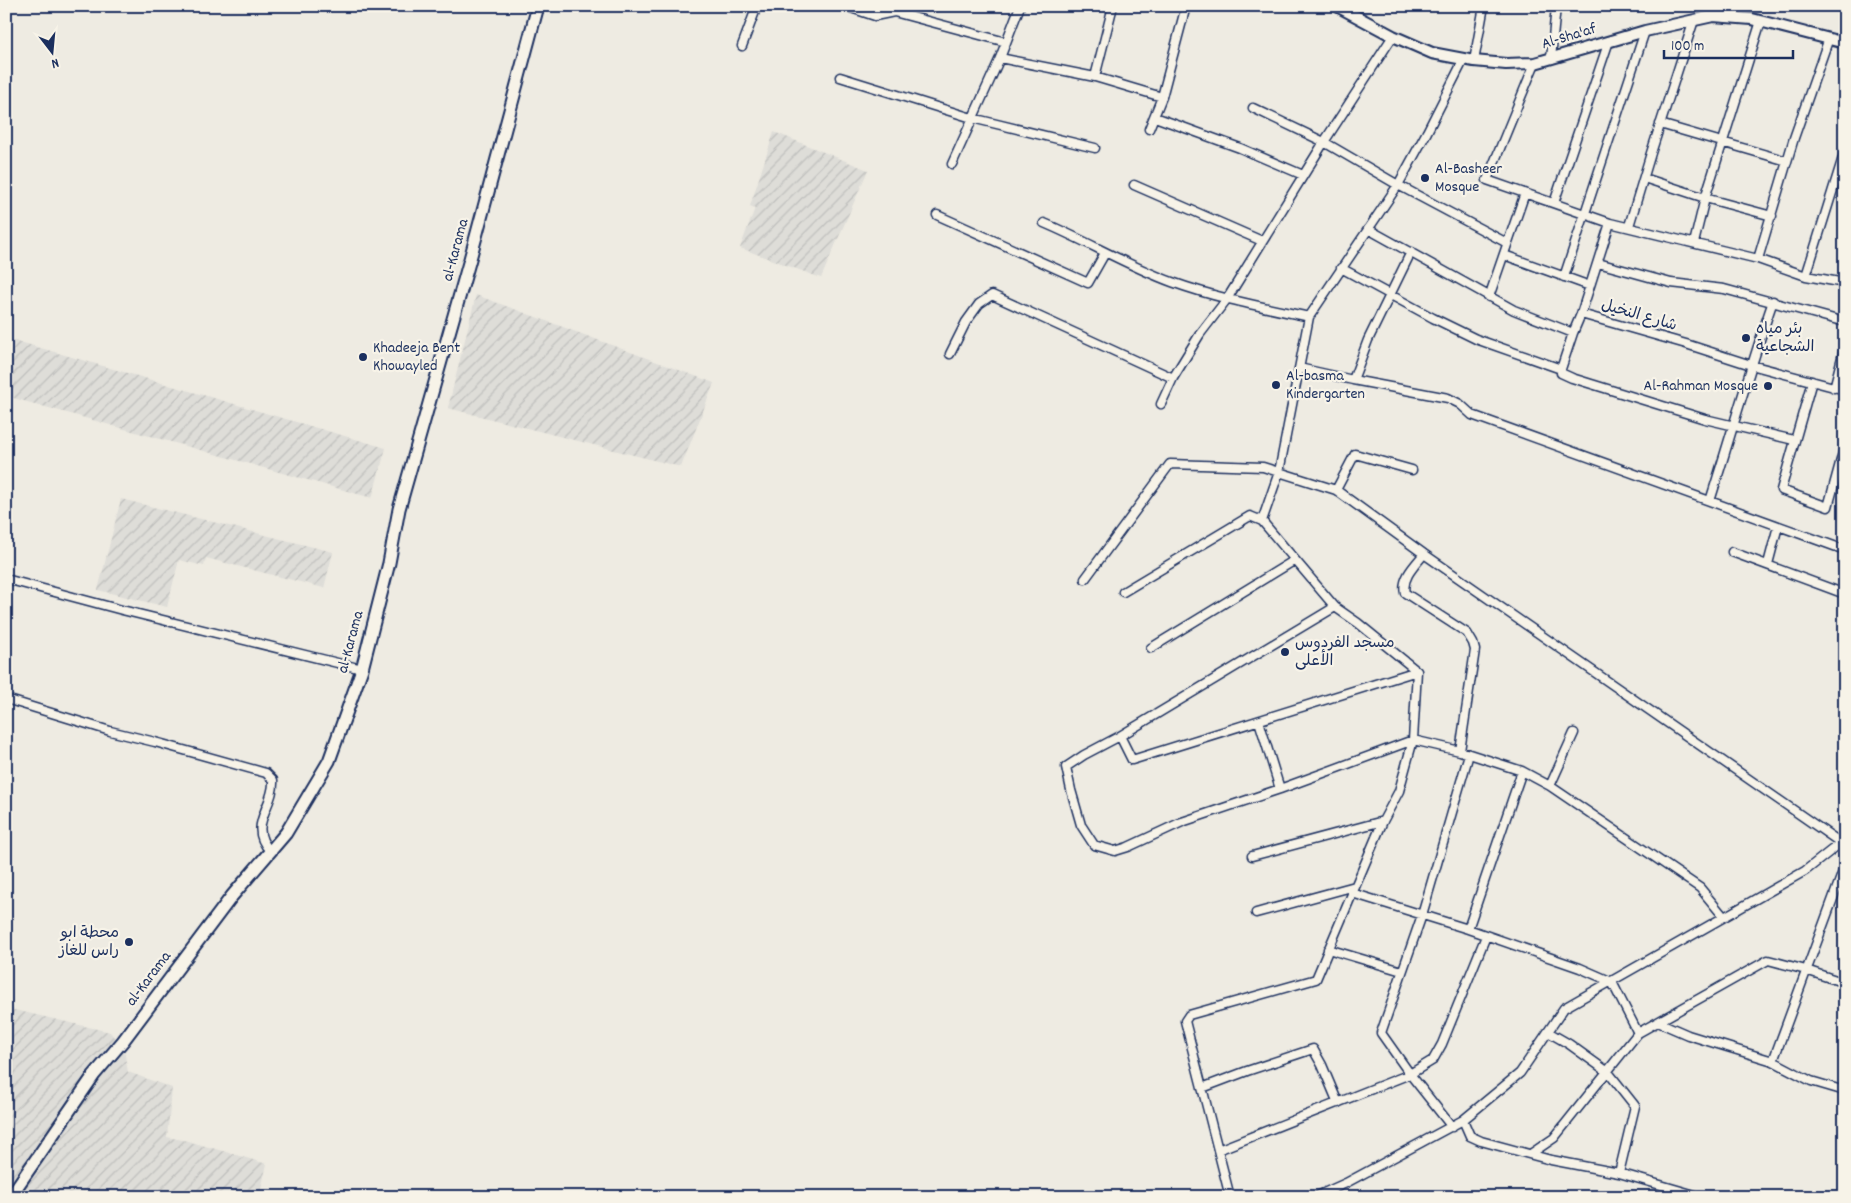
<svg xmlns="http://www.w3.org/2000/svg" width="1851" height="1203" font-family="Dekko,'Playpen Sans Arabic',sans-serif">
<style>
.industrial{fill:url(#industrial-furrows)}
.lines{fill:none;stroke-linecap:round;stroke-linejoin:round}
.minor-casing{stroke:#1b2f5e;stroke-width:11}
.tertiary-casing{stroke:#1b2f5e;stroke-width:14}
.secondary-casing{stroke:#1b2f5e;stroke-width:15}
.minor{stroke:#f7f3e8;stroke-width:8}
.tertiary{stroke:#f7f3e8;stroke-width:10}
.secondary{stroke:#f7f3e8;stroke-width:11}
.poi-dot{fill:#1b2f5e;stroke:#f7f3e8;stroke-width:2}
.labels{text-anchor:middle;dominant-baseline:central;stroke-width:4.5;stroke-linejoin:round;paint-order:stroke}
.street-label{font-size:16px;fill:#1b2f5e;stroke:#f7f3e8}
.poi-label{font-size:16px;fill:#1b2f5e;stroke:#f7f3e8;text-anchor:start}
</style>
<defs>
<pattern id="industrial-furrows" width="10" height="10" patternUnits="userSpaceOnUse" patternTransform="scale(1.25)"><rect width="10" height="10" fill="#deddd8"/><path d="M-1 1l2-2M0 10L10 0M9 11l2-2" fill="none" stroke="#bebebc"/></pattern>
</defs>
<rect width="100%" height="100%" fill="#eeebe2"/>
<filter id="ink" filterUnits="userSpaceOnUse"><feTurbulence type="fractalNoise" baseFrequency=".02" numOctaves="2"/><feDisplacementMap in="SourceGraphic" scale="10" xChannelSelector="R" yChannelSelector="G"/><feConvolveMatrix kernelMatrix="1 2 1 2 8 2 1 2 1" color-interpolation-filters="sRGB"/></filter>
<g filter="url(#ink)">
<!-- industrial -->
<path class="industrial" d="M774 132 868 170 821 278 740 248 755 208 750 206Z
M476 295 714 383 681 467 448 408Z
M6 338 386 448 372 498 6 396Z
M121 499 333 552 324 588 206 558 204 566 179 560 167 607 98 590Z
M6 1008 110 1032 124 1050 128 1072 172 1088 167 1137 188 1141 267 1164 259 1197H6Z"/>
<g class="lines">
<defs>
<path id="minor" d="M845 6 875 16 894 12 1006 42
M742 46 757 6
M1000 58 1095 77 1162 97
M1551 59 1556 6
M1474 61 1484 6
M1535 63 1487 180 1610 223 1758 259 1806 276 1845 283
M840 77 972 118 1095 148
M1095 77 1113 6
M1253 108 1324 142 1398 185 1507 243
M1155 117 1240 148 1303 175
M1660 124 1787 161
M1149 129 1162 97 1186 6
M952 164 1000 58 1020 6
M1644 178 1705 198 1772 216
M1134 185 1262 241
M1554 203 1609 41
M937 215 1088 283 1105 253
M1044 223C1087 241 1128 266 1172 282 1216 298 1263 307 1309 317
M1629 226 1651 153 1694 20
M1368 229 1514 310 1573 333 1581 314 1686 344 1751 365 1845 390
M1694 243 1705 198 1761 21
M1504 255 1590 286
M1758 259 1794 138 1829 38
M1598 263 1671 283 1724 289 1845 322
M1341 268 1433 318 1476 339 1561 369V373L1572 378 1705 419 1794 440
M1806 276 1845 151
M1564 277 1645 31
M1489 297 1525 193
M1581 314 1610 223
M950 354 966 322 979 304 992 295 1173 378
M1299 368 1353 380 1448 398 1460 404 1472 415 1845 550
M1561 369 1573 333
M1353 380 1368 340 1411 252
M1812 381 1781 490 1828 507 1845 445
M1834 388 1845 346
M1161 404 1173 378 1200 334 1227 299 1324 142 1393 36
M1336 490 1355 454 1412 470
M1710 501C1731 435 1750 367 1773 301
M1262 521 1279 472 1309 317 1398 185 1427 132 1464 59
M1732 552 1845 594
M1424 554C1415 565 1401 578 1405 593L1467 633 1473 643 1475 650 1460 751
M1768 564 1778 526
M6 579 122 610 362 669
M1085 579 1170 464 1263 467 1336 490 1424 554 1841 843
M1123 592 1250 516 1262 521 1335 607 1358 623 1417 671 1413 740 1399 791 1383 821 1316 979 1189 1015 1185 1021 1230 1197
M1335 607 1120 736 1132 760 1417 671
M1151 648 1295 560
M6 699 110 731 155 742 266 773 273 780C275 806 246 825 270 851
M1259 721 1280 789
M1120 736 1084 755 1066 767 1071 790 1081 825 1094 845 1115 851 1128 847 1182 822 1280 789 1413 740 1460 751 1522 771 1550 786 1700 888 1724 917
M1550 786 1574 733
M1252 856 1383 821
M1352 893 1468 929 1580 968 1612 982 1638 1033 1768 960 1806 970 1845 983
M1256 913 1355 886
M1468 929 1522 771
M1328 949 1402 971
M1658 1022 1688 1035 1773 1061 1811 1081 1845 1091
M1548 1032 1569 1044 1608 1072 1635 1106 1619 1173
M1773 1061 1845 866
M1202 1088 1247 1071 1313 1049 1322 1065 1338 1103
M1463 1120 1470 1136 1481 1141 1551 1160 1619 1173 1702 1197
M1452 1127 1410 1074 1381 1033 1422 915 1469 754
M1218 1150 1410 1074 1433 1060 1442 1044 1486 936
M1532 1153 1554 1138 1638 1033
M1315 1197 1346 1183 1463 1120 1520 1073 1564 1008 1805 871 1843 841"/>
<path id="tertiary" d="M1337 6 1393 36 1432 53 1474 61 1506 64 1535 63 1645 31 1713 16 1752 19 1845 43"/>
<path id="secondary" d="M10 1197 94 1075 123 1041 232 896 286 833 329 761 362 669 389 563 399 509 470 259 538 6"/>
</defs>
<!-- minor casing -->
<use href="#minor" class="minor-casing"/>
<!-- tertiary casing -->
<use href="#tertiary" class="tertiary-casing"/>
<!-- secondary casing -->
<use href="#secondary" class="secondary-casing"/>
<!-- minor -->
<use href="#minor" class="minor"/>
<!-- tertiary -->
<use href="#tertiary" class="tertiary"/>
<!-- secondary -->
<use href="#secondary" class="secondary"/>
</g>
</g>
<!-- markers -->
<g class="poi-dot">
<circle cx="1425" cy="178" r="5"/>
<circle cx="1746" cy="338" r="5"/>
<circle cx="363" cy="357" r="5"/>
<circle cx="1276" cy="385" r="5"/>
<circle cx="1768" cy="386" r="5"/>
<circle cx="1285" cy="652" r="5"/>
<circle cx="129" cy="942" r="5"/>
</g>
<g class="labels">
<!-- street labels -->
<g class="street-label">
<text transform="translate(1569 37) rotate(-17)">Al-Sha'af</text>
<text transform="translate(456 250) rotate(-75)">al-Karama</text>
<text transform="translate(1639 316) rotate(16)">شارع النخيل</text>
<text transform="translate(351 642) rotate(-75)">al-Karama</text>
<text transform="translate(149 979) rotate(-53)">al-Karama</text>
</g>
<!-- poi labels -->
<g class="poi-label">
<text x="1435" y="169">Al-Basheer<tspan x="1435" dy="18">Mosque</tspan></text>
<text x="1756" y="329">بئر مياه<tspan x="1756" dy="18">الشجاعية</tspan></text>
<text x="373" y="348">Khadeeja Bent<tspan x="373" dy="18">Khowayled</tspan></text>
<text x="1286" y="376">Al-basma<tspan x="1286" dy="18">Kindergarten</tspan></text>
<text x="1758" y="386" text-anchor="end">Al-Rahman Mosque</text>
<text x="1295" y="643">مسجد الفردوس<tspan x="1295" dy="18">الأعلى</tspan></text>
<text x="119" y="933" text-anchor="end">محطة ابو<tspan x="119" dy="18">راس للغاز</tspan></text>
</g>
</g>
<!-- margin -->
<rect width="1851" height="1203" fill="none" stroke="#f7f3e8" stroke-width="25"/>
<rect x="12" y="12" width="1826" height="1178" fill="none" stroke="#1b2f5e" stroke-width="2" filter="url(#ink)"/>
<!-- north arrow -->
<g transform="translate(52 52) rotate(164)" stroke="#f7f3e8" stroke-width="4" paint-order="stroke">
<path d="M0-4L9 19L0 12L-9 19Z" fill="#1b2f5e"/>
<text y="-8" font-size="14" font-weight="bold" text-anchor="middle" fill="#1b2f5e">N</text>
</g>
<!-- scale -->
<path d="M1664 50v8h129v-8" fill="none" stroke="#1b2f5e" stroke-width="2.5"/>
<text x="1671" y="50" font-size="15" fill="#1b2f5e" stroke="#f7f3e8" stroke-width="4" paint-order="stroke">100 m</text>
</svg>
